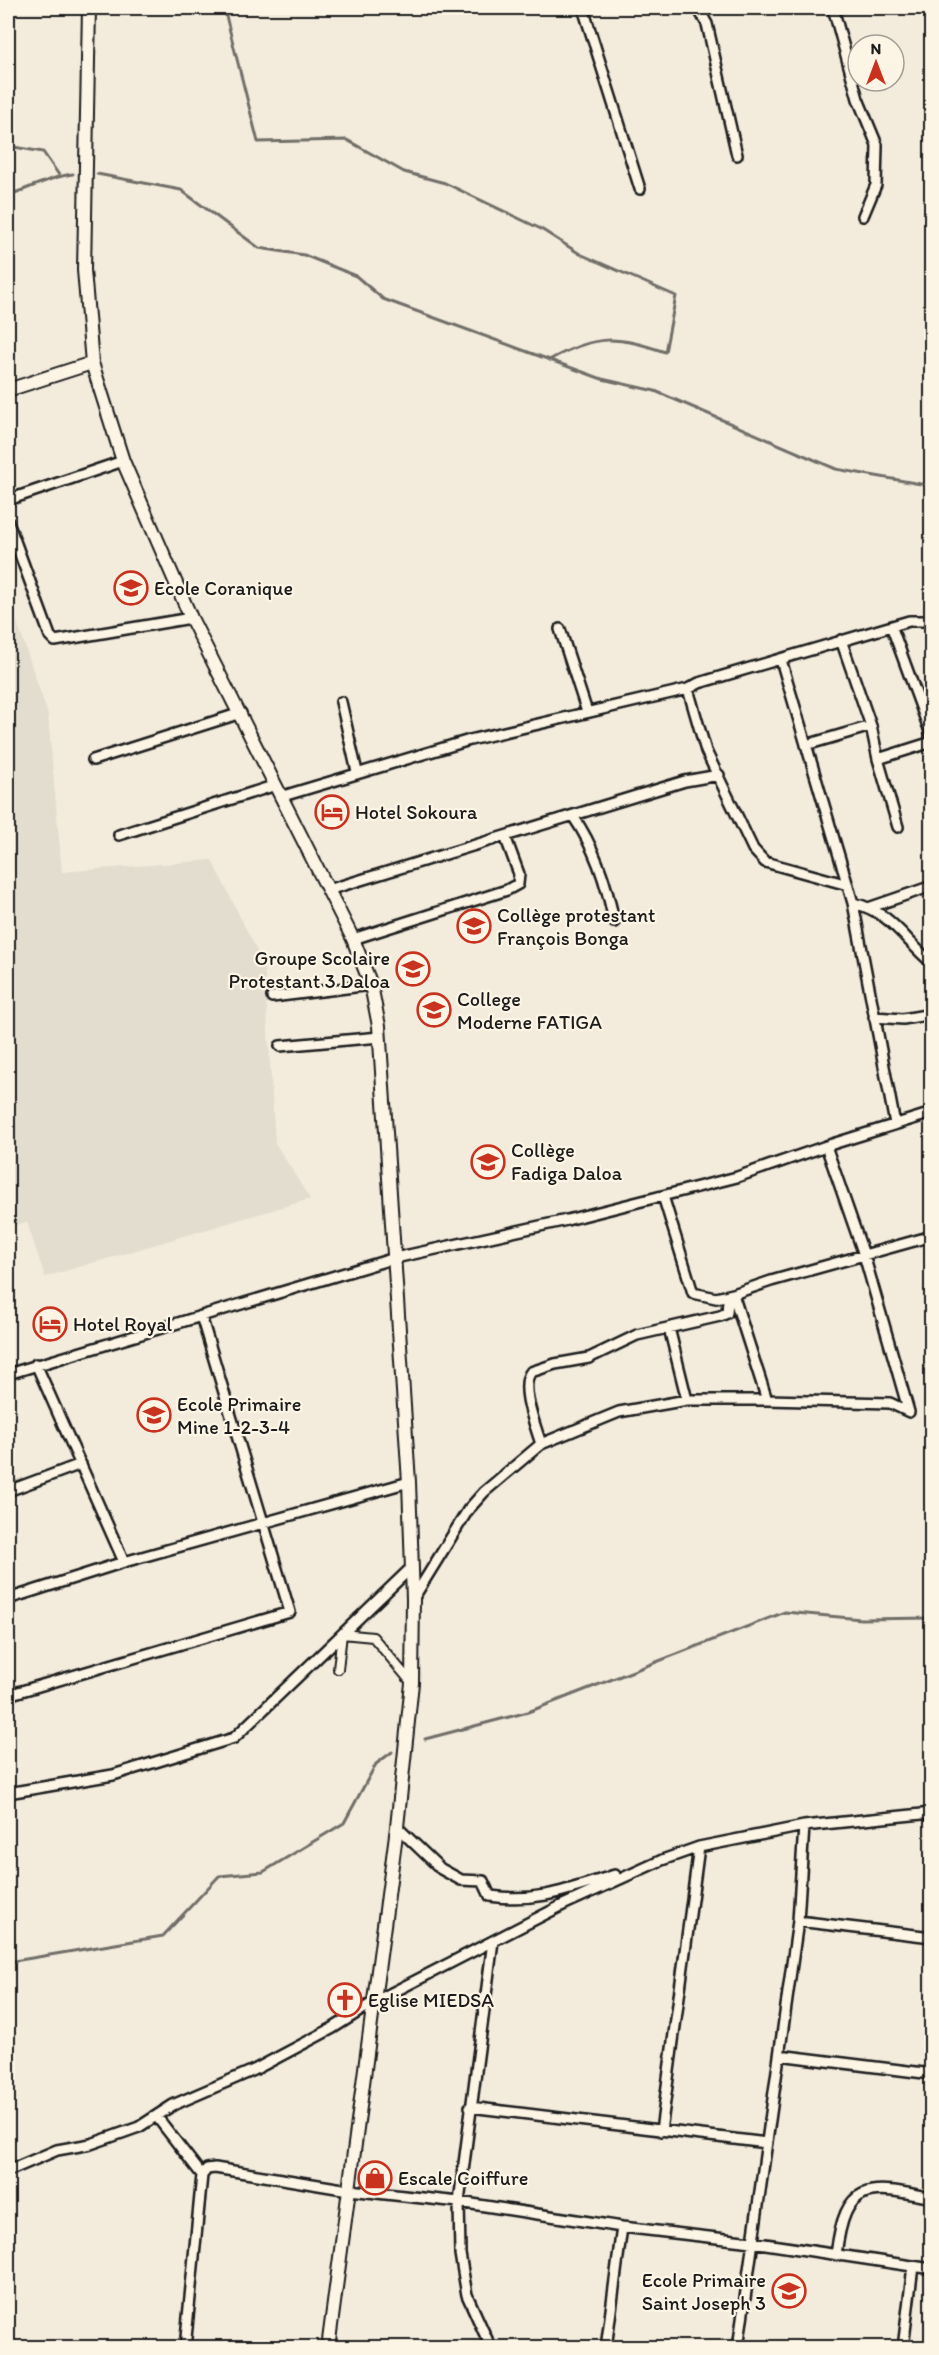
<svg xmlns="http://www.w3.org/2000/svg" width="939" height="2355" font-family="Itim,sans-serif">
<style>
.built{fill:#e3ddcf}
.lines{fill:none;stroke-linecap:round;stroke-linejoin:round}
.stream{stroke:#716e68;stroke-width:3}
.pedestrian-casing{stroke:#1c1c1c;stroke-width:12}
.minor-casing{stroke:#1c1c1c;stroke-width:14}
.tertiary-casing{stroke:#1c1c1c;stroke-width:16}
.pedestrian{stroke:#fcf5e5;stroke-width:8}
.minor{stroke:#fcf5e5;stroke-width:9}
.tertiary{stroke:#fcf5e5;stroke-width:12}
.labels{text-anchor:middle;dominant-baseline:central;stroke-width:4.5;stroke-linejoin:round;paint-order:stroke}
.poi-label{font-size:20px;fill:#1c1c1c;stroke:#fcf5e5;text-anchor:start}
</style>
<rect width="100%" height="100%" fill="#f3ecdd"/>
<filter id="ink" filterUnits="userSpaceOnUse"><feTurbulence type="fractalNoise" baseFrequency=".0167" numOctaves="2"/><feDisplacementMap in="SourceGraphic" scale="12" xChannelSelector="R" yChannelSelector="G"/><feConvolveMatrix kernelMatrix="1 2 1 2 8 2 1 2 1" color-interpolation-filters="sRGB"/></filter>
<g filter="url(#ink)">
<!-- built -->
<path class="built" d="M8 595 48 715 62 872 212 860 264 965 275 1143 310 1199 45 1277 27 1222 8 1227Z"/>
<g class="lines">
<!-- stream -->
<path class="stream" d="M224 8 258 142 347 140 404 172 445 183 541 229 580 254 676 296 665 352C617 336 597 334 551 359
M8 146 43 152 59 175
M97 174 181 190 259 248 304 255 356 276 383 299 602 379 655 391 836 469 932 486
M8 195C30 189 51 176 73 174
M425 1739 528 1712 785 1612 861 1619 932 1618
M8 1962 163 1936 219 1876 263 1872 344 1823 376 1764 392 1752"/>
<defs>
<path id="pedestrian" d="M338 1669 342 1634 373 1637 411 1682"/>
<path id="minor" d="M583 8 640 189
M698 8 707 24 737 155
M833 8 858 99 877 145 876 185 863 216
M8 500 123 461
M8 522 50 636 55 641 191 618
M892 628 932 737
M560 629 587 712
M781 660 853 903 895 1124
M688 689 706 751 753 849 765 862 848 885
M341 702 357 772
M871 726 878 759 898 827
M806 745 871 726 841 640
M878 759 932 742
M93 760 241 713
M283 796 470 740 688 689 699 683 909 621H932
M573 816C595 848 607 884 614 922
M119 835 276 785
M328 890 685 781 719 775
M853 903C892 912 904 940 932 963
M871 907 932 886
M353 939 507 890 518 884 519 874 505 836
M272 997 371 985
M874 1017 903 1019 932 1014
M280 1046 380 1037
M663 1196 693 1293 716 1298 733 1294 767 1400
M669 1328 687 1400
M36 1364 124 1562
M8 1374 395 1258 567 1220 737 1177 826 1146 932 1113
M541 1444C536 1427 519 1386 531 1372L555 1364 589 1358 637 1335 720 1316 727 1313 728 1300 733 1294 771 1281 932 1236
M8 1491 81 1464
M8 1599 124 1562 409 1482
M413 1599 468 1510 484 1492 541 1444 619 1412 687 1400H767L890 1403 909 1412 864 1255 826 1146
M8 1695 290 1612 201 1316
M8 1793 113 1775 234 1738 412 1567
M397 1827 441 1869 461 1880 483 1881 490 1896C538 1903 570 1889 615 1875
M798 1921 932 1937
M779 2055 932 2074
M470 2107 767 2143
M157 2117 202 2175
M661 2131 699 1847
M8 2171 57 2150 91 2144 139 2127 173 2105 254 2070 333 2028 374 2002 563 1905 662 1860 699 1847 804 1826 932 1813
M836 2255C845 2180 868 2185 932 2198
M185 2348 202 2175 207 2169 215 2168 349 2190 459 2202 622 2227 752 2242 932 2269
M491 2348 467 2295 460 2254 459 2202 493 1941
M606 2348 622 2227
M738 2348 798 1921 804 1826
M903 2348 913 2266"/>
<path id="tertiary" d="M89 8 84 270 92 363 123 461 191 618 353 939 371 985 379 1026 409 1482 413 1599 412 1683 397 1827 328 2348
M8 390 92 363"/>
</defs>
<!-- pedestrian casing -->
<use href="#pedestrian" class="pedestrian-casing"/>
<!-- minor casing -->
<use href="#minor" class="minor-casing"/>
<!-- tertiary casing -->
<use href="#tertiary" class="tertiary-casing"/>
<!-- pedestrian -->
<use href="#pedestrian" class="pedestrian"/>
<!-- minor -->
<use href="#minor" class="minor"/>
<!-- tertiary -->
<use href="#tertiary" class="tertiary"/>
</g>
</g>
<!-- icons -->
<defs>
<symbol id="school-ring" viewBox="-11 -11 22 22"><circle r="9.5" fill="#fcf5e5" stroke="#c8321e" stroke-width="1.5"/><path d="M0-5L7-2L0 1L-7-2ZM-4 1L0 2.5L4 1V4Q0 6-4 4Z" fill="#c8321e"/></symbol>
<symbol id="hotel-ring" viewBox="-11 -11 22 22"><circle r="9.5" fill="#fcf5e5" stroke="#c8321e" stroke-width="1.5"/><path d="M-6-4.5h1.5V1H6V5H4.5V3h-9V5H-6ZM-4 0a1.8 1.8 0 1 1 3.6 0ZM.5 0V-2.5h3Q6-2.5 6 0Z" fill="#c8321e"/></symbol>
<symbol id="church-ring" viewBox="-11 -11 22 22"><circle r="9.5" fill="#fcf5e5" stroke="#c8321e" stroke-width="1.5"/><path d="M-1.2-6h2.4v3.5h3.3v2.4h-3.3V6h-2.4V-.1h-3.3v-2.4h3.3Z" fill="#c8321e"/></symbol>
<symbol id="shop-ring" viewBox="-11 -11 22 22"><circle r="9.5" fill="#fcf5e5" stroke="#c8321e" stroke-width="1.5"/><path d="M-5-2.5h2.3a2.7 3.5 0 0 1 5.4 0H5L5.5 6h-11ZM-1.5-2.5h3a1.5 2.3 0 0 0-3 0Z" fill="#c8321e"/></symbol>
</defs>
<g fill-rule="evenodd">
<use href="#school-ring" x="112" y="569" width="38" height="38"/>
<use href="#hotel-ring" x="313" y="793" width="38" height="38"/>
<use href="#school-ring" x="455" y="907" width="38" height="38"/>
<use href="#school-ring" x="394" y="950" width="38" height="38"/>
<use href="#school-ring" x="415" y="991" width="38" height="38"/>
<use href="#school-ring" x="469" y="1143" width="38" height="38"/>
<use href="#hotel-ring" x="31" y="1305" width="38" height="38"/>
<use href="#school-ring" x="135" y="1396" width="38" height="38"/>
<use href="#church-ring" x="326" y="1981" width="38" height="38"/>
<use href="#shop-ring" x="356" y="2159" width="38" height="38"/>
<use href="#school-ring" x="770" y="2272" width="38" height="38"/>
</g>
<g class="labels">
<!-- poi labels -->
<g class="poi-label">
<text x="154" y="588">Ecole Coranique</text>
<text x="355" y="812">Hotel Sokoura</text>
<text x="497" y="915">Collège protestant<tspan x="497" dy="23">François Bonga</tspan></text>
<text x="390" y="958" text-anchor="end">Groupe Scolaire<tspan x="390" dy="23">Protestant 3 Daloa</tspan></text>
<text x="457" y="999">College<tspan x="457" dy="23">Moderne FATIGA</tspan></text>
<text x="511" y="1150">Collège<tspan x="511" dy="23">Fadiga Daloa</tspan></text>
<text x="73" y="1324">Hotel Royal</text>
<text x="177" y="1404">Ecole Primaire<tspan x="177" dy="23">Mine 1-2-3-4</tspan></text>
<text x="368" y="2000">Eglise MIEDSA</text>
<text x="398" y="2178">Escale Coiffure</text>
<text x="766" y="2280" text-anchor="end">Ecole Primaire<tspan x="766" dy="23">Saint Joseph 3</tspan></text>
</g>
</g>
<!-- margin -->
<rect width="939" height="2355" fill="none" stroke="#fcf5e5" stroke-width="30"/>
<rect x="15" y="15" width="909" height="2325" fill="none" stroke="#1c1c1c" stroke-width="2" filter="url(#ink)"/>
<!-- north arrow -->
<g transform="translate(876 63)"><circle r="28" fill="#fcf5e5" stroke="#a29e95" stroke-width="1.5"/>
<path d="M0-4.5L10 22L0 15L-10 22Z" fill="#c8321e"/>
<text y="-9" font-size="16" font-weight="bold" text-anchor="middle" fill="#1c1c1c">N</text>
</g>
</svg>
